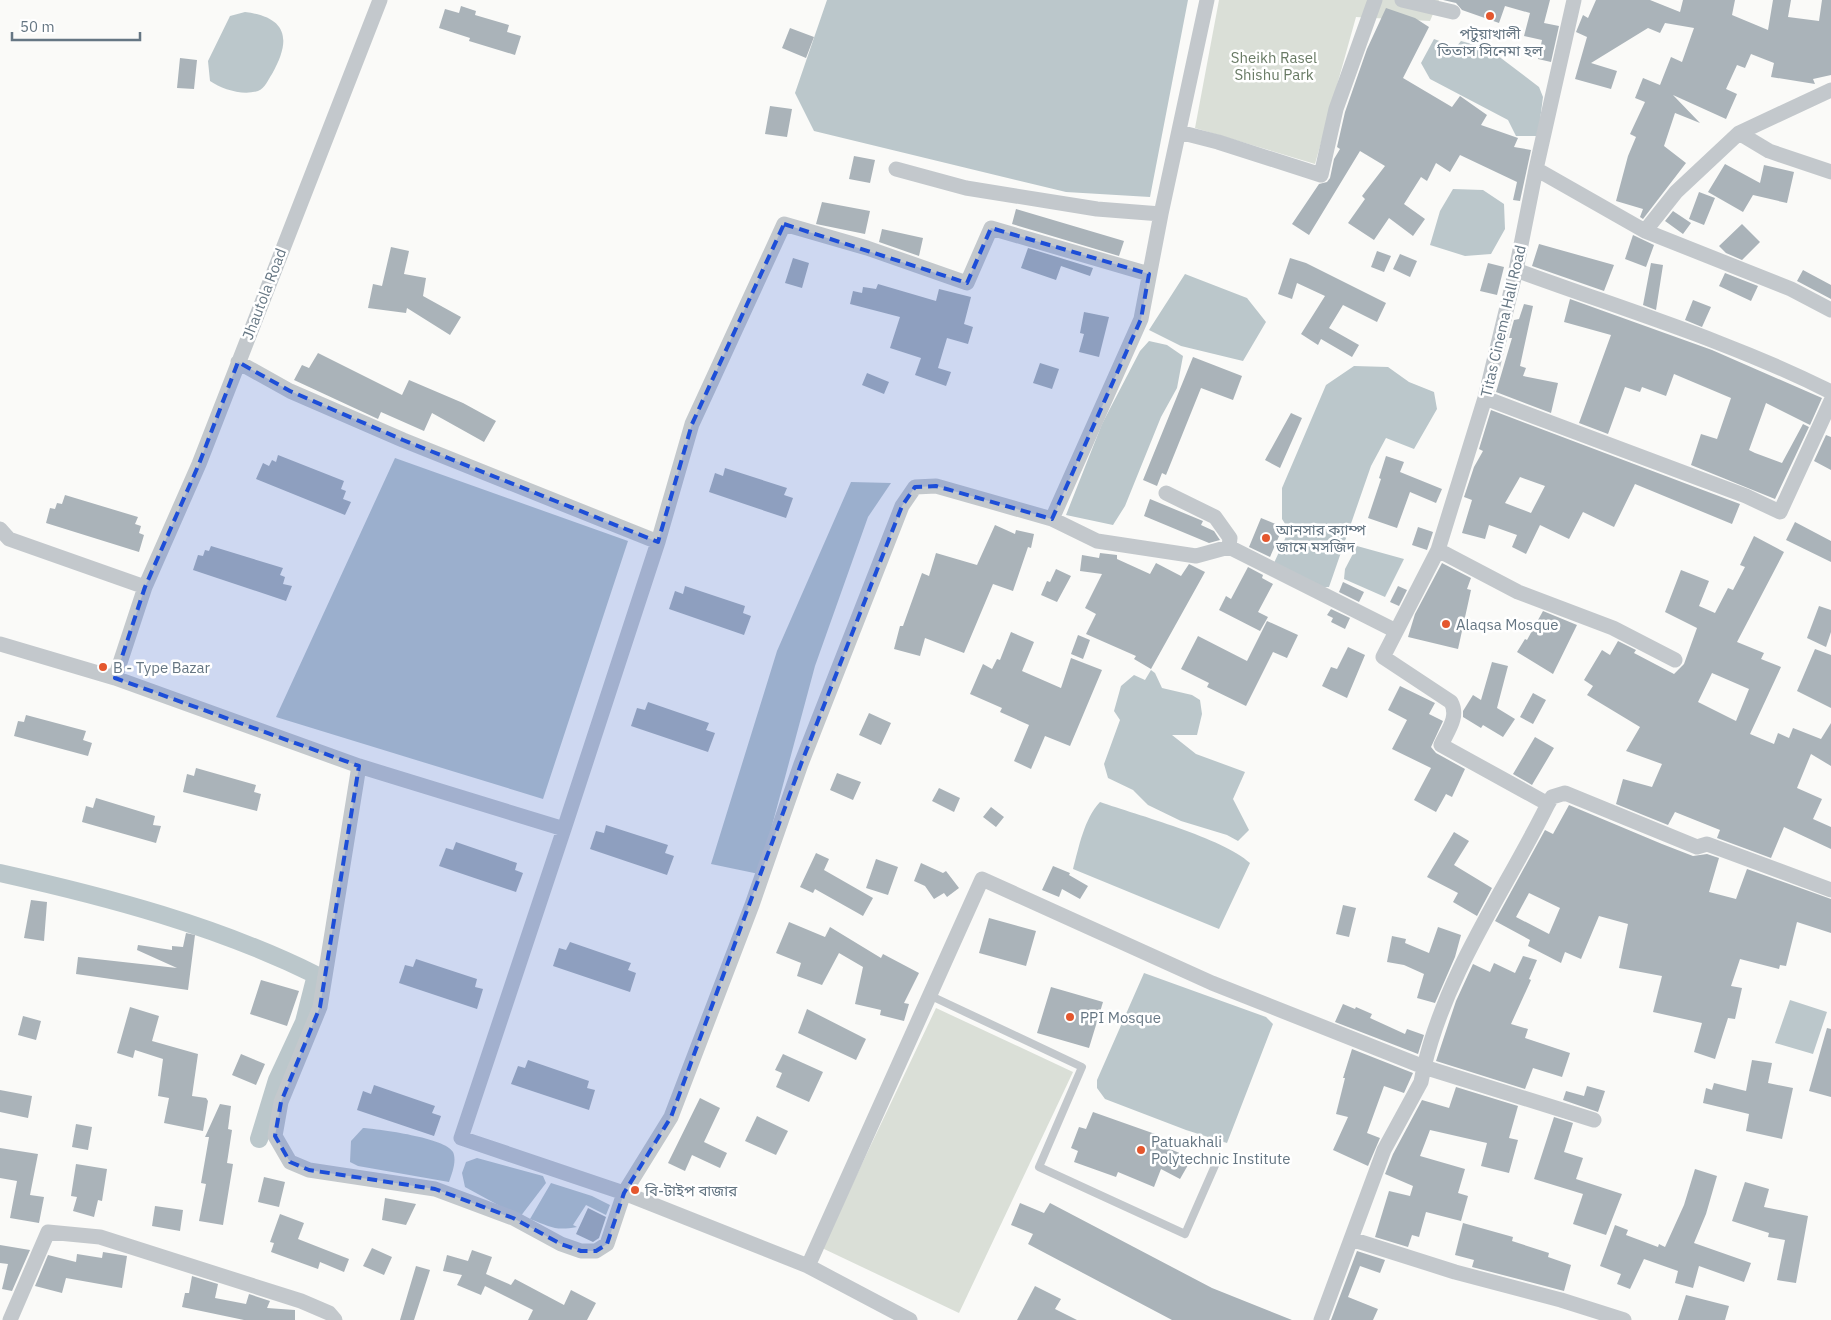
<svg xmlns="http://www.w3.org/2000/svg" width="1831" height="1320" font-family="'IBM Plex Sans','Noto Sans Bengali',sans-serif">
<style>
.green{fill:#dadfd7}
.water{fill:#bbc7cb}
.lines{fill:none;stroke-linecap:round;stroke-linejoin:round}
.canal{stroke:#bbc7cb;stroke-width:18}
.building{fill:#aab3b9;fill-rule:evenodd}
.lane{stroke:#c3c8cc;stroke-width:8}
.street{stroke:#c3c8cc;stroke-width:15}
.marked{fill:#1d4ed8;fill-opacity:0.2;stroke:#1d4ed8;stroke-width:4;stroke-dasharray:10 6;stroke-linejoin:round}
.poi-dot{fill:#e4572e;stroke:#fff;stroke-width:2}
.labels{text-anchor:middle;dominant-baseline:central;stroke-width:5;stroke-linejoin:round;paint-order:stroke}
.poi-label{font-size:15px;fill:#657683;stroke:#fff;text-anchor:start}
.park-label{font-size:15px;fill:#687a64;stroke:#fff}
.street-label{font-size:15px;fill:#657683;stroke:#fff}
</style>
<rect width="100%" height="100%" fill="#fafaf8"/>
<!-- green -->
<path class="green" d="M1219 0H1439L1430 21 1356 17 1315 164 1195 128Z
M936 1008 1073 1072 959 1313 822 1248Z"/>
<!-- water -->
<path class="water" d="M827 0H1188L1150 197 1066 192 814 131 795 93Z
M245 12C287 17 292 39 272 74 268 80 265 88 258 91 242 96 222 89 210 81L208 61 230 16Z
M1434 39 1456 47 1461 41 1489 49 1539 87 1543 97 1538 136H1516L1508 120 1430 79 1421 63Z
M1453 189 1483 190 1504 204 1505 229 1491 254 1465 256 1430 245 1440 211Z
M1185 274 1247 298 1266 322 1243 361 1181 346 1149 330Z
M1149 341 1167 345 1183 356 1177 388 1161 417 1125 506 1113 525 1066 515 1102 424 1140 351Z
M1354 366 1388 367 1409 382 1434 392 1437 409 1414 449 1386 438 1371 466 1329 587H1321L1274 563 1289 530 1282 519V488L1326 385Z
M395 458 628 541 543 799 276 717Z
M851 482 891 483 868 517 815 666 759 874 711 864 777 651Z
M1357 546 1404 559 1385 597 1344 579 1345 569Z
M1151 670 1155 673 1162 688 1192 695 1200 700 1202 714 1197 735H1172L1196 754 1245 772 1233 799 1249 830 1238 841 1227 835 1181 821 1148 805 1133 790 1108 778 1104 764 1120 720 1114 711 1121 686 1134 675 1145 680Z
M1100 802C1137 815 1223 838 1250 863L1219 929 1073 869C1079 847 1084 819 1100 802Z
M1144 973 1266 1017 1273 1024 1227 1143 1186 1130 1105 1099 1097 1088V1080Z
M1790 1000 1827 1012 1813 1054 1775 1043Z
M363 1128C379 1129 446 1138 453 1152 457 1161 452 1173 449 1182L358 1166 350 1162 351 1141Z
M477 1158 543 1176 546 1183 520 1217 465 1187 462 1173 466 1162Z
M551 1183 592 1196 610 1205 606 1215 586 1205 573 1225 577 1227C555 1231 551 1227 530 1219Z"/>
<g class="lines">
<!-- canal -->
<path class="canal" d="M0 873C108 897 217 926 316 975L304 1022 277 1080 259 1139"/>
</g>
<!-- building -->
<path class="building" d="M1443 0H1550L1544 23 1559 26 1551 62 1538 59 1542 40 1524 36 1530 13 1505 6 1499 23 1462 10 1456 3Z
M1596 0H1650L1680 12 1683 0H1735L1732 15 1768 30 1773 0H1791L1788 17 1819 21 1822 0H1831V75L1813 79 1815 84 1771 77 1774 63 1751 54 1745 68 1737 65 1726 89 1737 94 1726 119 1673 95 1700 123 1675 113 1664 146 1686 163 1643 219 1640 217 1643 209 1616 201 1628 156 1636 137 1630 134 1645 102 1635 98 1643 78 1660 85 1671 57 1682 62 1694 28 1665 23 1660 33 1648 28 1591 63 1617 71 1611 89 1575 79 1587 37 1576 32 1583 15 1588 18Z
M461 6 476 11 475 15 509 25 507 32 521 36 515 55 469 41 470 38 439 28 445 9 459 13Z
M1386 8 1415 18 1429 27 1403 78 1452 107 1460 96 1487 115 1481 125 1518 138 1514 147 1531 150 1520 201 1513 200 1517 182 1460 155 1450 172 1436 163 1427 181 1421 177 1404 204 1425 219 1413 236 1389 218 1374 240 1348 223 1365 199 1362 196 1385 166 1360 151 1309 235 1292 224 1319 184 1327 182 1330 178 1334 159 1340 149 1337 147 1345 112 1367 49Z
M790 28 814 37 806 58 782 48Z
M180 58 197 60 194 89 177 88Z
M770 106 792 109 787 137 765 134Z
M854 156 875 160 870 183 849 179Z
M1725 164 1760 183 1764 165 1794 172 1787 203 1753 195 1743 212 1708 192Z
M1699 192 1715 198 1704 225 1689 219Z
M822 202 870 211 865 234 816 224Z
M1016 209 1124 241 1119 256 1012 224Z
M1673 211 1691 223 1683 234 1665 221Z
M1742 224 1760 242 1742 260 1726 253 1719 246Z
M882 229 923 238 919 256 879 242Z
M1633 235 1654 245 1646 267 1625 259Z
M1539 244 1614 265 1604 291 1532 266Z
M391 247 409 251 404 274 426 278 423 296 461 317 450 335 407 308 406 313 368 308 373 284 382 286Z
M1028 248 1093 268 1090 276 1061 266 1056 280 1021 268Z
M1377 251 1391 256 1384 272 1371 267Z
M1400 254 1417 261 1410 277 1393 269Z
M793 258 809 263 802 288 785 283Z
M1290 258 1306 263 1386 303 1377 322 1343 305 1329 328 1359 345 1352 357 1321 339 1318 345 1301 334 1325 296 1297 283 1292 299 1278 294Z
M1488 263 1504 267 1497 295 1480 291Z
M1651 263 1663 265 1656 310 1643 305Z
M1803 270 1831 285V299L1797 281Z
M1725 273 1758 286 1751 301 1719 286Z
M878 284 936 301 939 289 971 297 964 324 973 327 968 344 947 338 938 368 951 372 946 386 915 375 921 358 890 348 900 317 850 304 853 291 862 293 863 287 876 289Z
M1570 299 1712 350 1822 398 1810 425 1766 403 1749 450 1755 453 1782 463 1803 424 1809 427 1775 499 1691 465 1701 434 1717 439 1731 398 1674 374 1666 396 1642 387 1640 392 1625 387 1608 434 1579 423 1611 335 1564 322Z
M1693 300 1711 307 1702 327 1685 320Z
M1524 304 1533 306 1520 366 1526 368 1523 376 1558 383 1551 413 1496 392 1512 338H1509L1514 320 1519 319Z
M1084 312 1109 317 1099 357 1079 352 1084 334 1080 333Z
M318 353 402 395 409 380 463 403 496 421 484 442 432 413 424 431 381 412 378 419 294 380 302 365 309 368Z
M1193 357 1242 376 1233 400 1201 388 1166 475 1162 473 1157 486 1143 480Z
M1040 363 1059 369 1052 389 1033 383Z
M867 373 889 382 884 394 862 385Z
M1491 410 1740 504 1732 524 1635 484 1614 527 1583 512 1569 539 1540 525 1526 554 1512 547 1517 535 1489 525 1485 539 1462 533 1472 500 1464 497 1474 467 1483 451 1479 449ZM1520 477 1545 486 1531 513 1505 503Z
M1291 413 1302 418 1280 468 1265 460Z
M1826 435 1831 437V470L1814 461Z
M278 455 344 481 341 489 346 491 343 499 351 502 345 515 256 479 263 463 269 466 272 460 276 462Z
M1386 456 1404 462 1400 472 1442 489 1436 503 1410 492 1397 528 1368 518 1381 479 1379 478Z
M725 468 787 488 784 495 793 498 786 518 709 492 715 473 723 476Z
M65 495 138 517 135 524 141 526 139 533 144 535 139 552 46 523 50 508 55 509 57 503 62 504Z
M1150 499 1203 521 1201 525 1214 531 1220 540 1209 543 1144 516Z
M1261 518 1283 527 1270 557 1249 547Z
M1795 522 1831 541V562L1786 540Z
M995 525 1015 534 1016 530 1034 534 1031 548 1028 547 1013 591 993 584 964 653 925 638 920 656 894 649 900 626H903L922 573 929 576 936 553 977 565Z
M1418 527 1433 532 1427 550 1412 545Z
M1754 536 1784 552 1737 642 1764 653 1761 659 1781 667 1750 734 1774 744 1778 733 1789 738 1793 728 1821 739 1831 723V766L1811 754 1797 788 1822 799 1813 819 1831 827V849L1784 827 1771 858 1717 838 1720 830 1675 812 1668 825 1616 804 1623 779 1652 787 1662 764 1626 751 1640 727 1587 695 1593 686 1584 680 1602 650 1610 655 1618 641 1636 650 1634 653 1674 674 1684 664 1697 628 1665 612 1681 570 1709 581 1699 606 1715 613 1728 588 1733 590 1745 567 1740 565ZM1712 673 1749 689 1736 721 1698 702Z
M211 546 283 568 280 575 285 577 283 584 292 586 286 601 193 570 198 555 203 556 205 550 209 551Z
M1100 553 1117 555V559L1150 574 1156 563 1181 576 1189 564 1205 572 1151 669 1134 659 1136 656 1086 634 1096 614 1085 608 1102 574 1080 571 1082 555 1099 558Z
M1442 563 1471 578 1467 589 1471 590 1458 649 1408 637 1415 614Z
M1248 567 1263 575 1262 578 1273 584 1258 612 1268 617 1260 631 1219 610 1226 596 1231 599Z
M1056 569 1071 576 1057 602 1041 595 1047 581 1050 582Z
M1343 582 1364 592 1359 602 1339 592Z
M685 586 745 606 743 613 751 616 744 635 669 609 675 591 683 594Z
M1398 586 1407 590 1399 606 1390 602Z
M1819 606 1831 610V632L1826 647 1807 638Z
M1331 609 1350 618 1345 629 1331 622 1333 618 1327 615Z
M1543 611 1577 625 1553 674 1517 652 1525 639 1527 640Z
M1267 621 1298 635 1287 658 1273 652 1246 706 1207 687 1209 683 1181 669 1198 636 1247 661Z
M1011 632 1034 642 1022 671 1061 688 1071 658 1102 670 1070 746 1045 736 1031 769 1014 761 1029 725 1000 712 1002 708 970 694 983 664 992 669 997 659 1000 660Z
M1078 635 1090 640 1083 659 1071 654Z
M1348 647 1365 655 1347 698 1322 686 1331 667 1337 669Z
M1815 649 1831 655V708L1797 691Z
M1492 662 1508 666 1497 708 1515 719 1503 737 1483 725 1481 728 1463 717V711L1473 695 1481 700Z
M1400 686 1435 703 1429 714 1443 721 1431 747 1436 753 1465 769 1452 797 1446 794 1436 812 1414 800 1431 768 1392 749 1407 720 1388 710Z
M1533 693 1546 700 1533 724 1520 717Z
M648 702 709 723 706 730 715 733 708 752 631 726 637 708 645 710Z
M869 713 891 723 881 745 859 735Z
M26 715 86 731 83 740 92 743 88 756 14 736 18 721 24 722Z
M1535 737 1554 748 1532 785 1513 774Z
M196 768 256 785 254 792 261 794 257 811 183 792 187 774 194 776Z
M837 773 861 782 853 800 830 790Z
M939 788 960 798 954 812 932 801Z
M96 798 155 816 153 825 161 826 156 843 82 822 86 806 93 808Z
M1569 805 1662 844 1693 856 1707 854 1719 858 1709 892 1736 899 1747 869 1831 899V933L1797 922 1786 966 1780 965 1779 969 1740 959 1731 986 1742 988 1735 1019 1728 1018 1715 1059 1694 1052 1702 1023 1653 1012 1662 976 1619 968 1628 924 1599 916 1581 959 1565 952 1561 963 1528 946 1530 940 1495 921 1545 830 1553 834ZM1529 893 1560 908 1549 934 1516 917Z
M991 807 1004 817 996 827 983 817Z
M606 825 668 845 665 853 674 856 667 875 590 849 596 831 604 833Z
M1454 832 1469 841 1454 865 1492 888 1477 916 1453 902 1458 893 1427 877Z
M456 842 517 863 515 870 523 873 516 892 439 866 446 848 453 850Z
M816 853 829 859 824 870 873 898 863 916 815 889 813 893 800 887Z
M876 859 898 867 888 895 866 888Z
M921 863 943 873 946 871 959 888 947 897 944 893 934 899 925 886 914 881Z
M1053 866 1070 873 1069 875 1088 886 1080 899 1062 889 1059 897 1042 890Z
M31 900 47 902 44 941 24 938Z
M1343 905 1356 908 1349 937 1336 934Z
M989 918 1036 931 1026 966 979 953Z
M789 922 825 937 830 927 881 958 883 954 919 973 904 1003 909 1004 904 1021 880 1015 881 1010 855 1004 863 967 839 953 822 985 797 976 801 963 776 953Z
M1438 927 1461 935 1455 957 1435 1003 1417 998 1424 974 1404 965 1387 962 1392 936 1406 939 1405 943 1429 953Z
M186 933 195 935 188 990 76 974 78 957 177 968 137 950 138 945 172 950V946L183 947Z
M570 942 631 963 628 970 636 973 630 992 553 966 559 948 566 950Z
M1523 956 1537 960 1529 979 1531 980 1511 1024 1528 1029 1525 1038 1570 1053 1562 1077 1533 1068 1525 1089 1436 1061 1456 1001 1473 964 1490 972 1494 963 1515 973Z
M416 959 477 979 475 987 483 989 477 1009 399 983 405 965 413 967Z
M261 980 299 991 287 1026 250 1014Z
M1051 987 1103 1002 1089 1048 1037 1033Z
M1343 1004 1355 1009 1356 1007 1372 1014 1370 1018 1405 1034 1407 1029 1424 1035 1418 1054 1335 1022Z
M130 1007 159 1016 152 1041 198 1054 192 1096 206 1098 208 1101 203 1131 164 1123 169 1098 158 1096 163 1059 135 1050 133 1058 117 1053Z
M807 1009 866 1039 856 1060 798 1033Z
M23 1016 41 1021 36 1040 18 1035Z
M1827 1028 1831 1029V1097L1809 1091Z
M1352 1049 1413 1073 1404 1093 1384 1086 1367 1133 1380 1138 1368 1166 1333 1150 1348 1117 1336 1114 1345 1078H1343Z
M241 1054 265 1064 256 1085 232 1075Z
M783 1054 823 1072 809 1102 776 1087 782 1073 775 1070Z
M528 1060 589 1081 587 1088 595 1090 589 1110 511 1084 518 1066 525 1068Z
M1752 1060 1772 1063 1768 1083 1793 1088 1782 1139 1746 1131 1749 1114 1703 1103 1706 1088 1712 1090 1714 1083 1746 1091Z
M374 1085 435 1106 432 1113 441 1116 434 1136 357 1110 363 1091 371 1094Z
M1587 1086 1605 1091 1598 1112 1563 1100 1566 1091 1584 1096Z
M1456 1087 1518 1106 1509 1138 1518 1140 1509 1173 1481 1166 1487 1143 1430 1130 1420 1156 1465 1169 1458 1193 1468 1196 1461 1221 1426 1212 1419 1237 1412 1235 1408 1247 1375 1237 1389 1191 1410 1196 1413 1186 1385 1174 1393 1154 1422 1100 1449 1108Z
M0 1090 32 1096 28 1118 0 1112Z
M700 1098 720 1108 704 1142 727 1153 720 1168 692 1155 685 1171 668 1163Z
M220 1104 231 1106 228 1129 232 1130 227 1163 233 1164 223 1225 199 1221 206 1184 201 1183 209 1137H205Z
M1093 1112 1158 1135 1155 1143 1192 1158 1180 1179 1161 1169 1154 1187 1118 1172 1116 1177 1074 1162 1078 1151 1071 1148 1079 1127 1086 1129Z
M757 1116 788 1131 776 1155 745 1141Z
M1554 1117 1573 1123 1564 1152 1583 1158 1576 1179 1622 1194 1606 1235 1573 1224 1583 1194 1534 1179Z
M76 1124 92 1127 88 1150 72 1147Z
M0 1148 38 1154 30 1195 44 1197 39 1223 10 1218 17 1181 0 1178Z
M76 1164 107 1169 102 1201 98 1200 94 1217 73 1211 77 1197 71 1196Z
M1695 1169 1717 1176 1706 1214 1694 1243 1751 1263 1744 1282 1699 1266 1693 1288 1675 1283 1678 1271 1644 1259 1630 1289 1617 1284 1621 1274 1600 1266 1615 1225 1628 1230 1626 1235 1658 1247 1659 1244 1665 1247 1684 1205Z
M264 1177 285 1182 279 1207 258 1202Z
M1745 1182 1769 1189 1764 1207 1808 1216 1796 1283 1777 1280 1785 1240 1768 1237 1769 1233 1732 1221Z
M385 1198 416 1204 406 1225 382 1220Z
M1020 1203 1044 1213 1050 1203 1212 1288 1292 1320H1172L1028 1244 1033 1234 1011 1225Z
M155 1206 183 1210 180 1231 152 1226Z
M588 1208 606 1217 599 1238 593 1242 576 1234Z
M280 1214 304 1223 298 1239 349 1259 344 1272 320 1262 318 1269 271 1252 274 1243 270 1242Z
M1463 1223 1513 1237 1512 1241 1549 1253 1548 1257 1571 1265 1564 1291 1472 1267 1474 1260 1455 1255Z
M0 1245 30 1250 12 1291 2 1289 8 1264 0 1263Z
M372 1248 392 1257 384 1275 363 1266Z
M472 1250 492 1257 486 1274 511 1285 515 1279 564 1305 571 1290 596 1303 587 1320H528L533 1310 485 1286 481 1295 457 1285 462 1275 443 1271 447 1255 468 1261Z
M1357 1251 1385 1260 1380 1273 1360 1266 1348 1297 1378 1309 1373 1320H1331Z
M103 1252 127 1256 122 1288 66 1278 62 1293 35 1286 48 1255 76 1262 77 1254 102 1258Z
M416 1266 430 1270 414 1320H400Z
M192 1276 218 1284 215 1298 246 1304 249 1294 270 1301 267 1308 295 1310V1320H244L182 1307 185 1293H189Z
M1035 1286 1061 1299 1055 1309 1077 1320H1017Z
M1686 1295 1729 1306 1725 1320H1678Z"/>
<g class="lines">
<!-- lane -->
<path class="lane" d="M929 995 1082 1067 1039 1167 1185 1234 1217 1161"/>
<!-- street -->
<path class="street" d="M1402 0 1453 12
M1574 0 1536 169 1516 270 1485 398 1438 550 1383 657 1451 702C1459 717 1448 730 1441 745L1548 804 1552 797 1565 793 1697 847 1707 844 1831 890
M1179 132 1218 142 1321 175 1336 109 1375 0
M1739 133 1769 151 1831 172
M896 169 966 188 1097 209 1161 214 1207 0
M1536 169 1645 231 1791 289 1831 310
M1645 231 1676 192 1739 133 1831 90
M1516 270C1622 309 1730 341 1831 392
M238 362 290 391 403 440 658 542 564 829
M1485 398 1746 496 1780 512 1831 401
M1166 493 1215 517 1230 538 1229 547
M1052 519 1141 319 1161 214
M0 529 9 539 145 587 115 678
M658 542 692 424 784 224 867 248 967 283 991 228 1149 274
M1438 550 1518 592 1613 628 1675 660
M145 587 199 464 380 0
M0 644 115 678 359 766 564 829 461 1138 624 1193 808 1266 982 879 1212 983 1424 1067 1421 1082 1384 1150 1351 1239 1455 1272 1561 1300 1624 1320
M359 766 320 1007 281 1102 275 1136 290 1162 309 1170 435 1189 513 1218 561 1244 581 1251H596L607 1244 624 1193 671 1117 752 905 801 764 902 506 915 487 936 486 1052 519 1097 541 1196 556 1229 547 1396 631
M1548 804C1505 891 1447 971 1424 1067L1594 1120
M808 1266 910 1320
M10 1320 48 1232 100 1237 301 1301 329 1313 335 1320
M1321 1320 1351 1239"/>
</g>
<!-- marked area -->
<path class="marked" d="M784 224 967 283 991 228 1149 274 1141 319 1052 519 936 486 915 487 902 506 801 764 671 1117 624 1193 607 1244 596 1251H581L561 1244 513 1218 435 1189 309 1170 290 1162 275 1136 281 1102 320 1007 359 766 115 678 145 587 199 464 238 362 290 391 403 440 658 542 692 424Z"/>
<!-- markers -->
<g class="poi-dot">
<circle cx="1490" cy="16" r="5"/>
<circle cx="1266" cy="538" r="5"/>
<circle cx="1446" cy="624" r="5"/>
<circle cx="103" cy="667" r="5"/>
<circle cx="1070" cy="1017" r="5"/>
<circle cx="1141" cy="1150" r="5"/>
<circle cx="635" cy="1190" r="5"/>
</g>
<g class="labels">
<!-- poi labels -->
<g class="poi-label">
<text x="1490" y="33" text-anchor="middle">পটুয়াখালী<tspan x="1490" dy="17">তিতাস সিনেমা হল</tspan></text>
<text x="1276" y="529">আনসার ক্যাম্প<tspan x="1276" dy="17">জামে মসজিদ</tspan></text>
<text x="1456" y="624">Alaqsa Mosque</text>
<text x="113" y="667">B - Type Bazar</text>
<text x="1080" y="1017">PPI Mosque</text>
<text x="1151" y="1141">Patuakhali<tspan x="1151" dy="17">Polytechnic Institute</tspan></text>
<text x="645" y="1190">বি-টাইপ বাজার</text>
</g>
<!-- park labels -->
<g class="park-label">
<text x="1274" y="57">Sheikh Rasel<tspan x="1274" dy="17">Shishu Park</tspan></text>
</g>
<!-- street labels -->
<g class="street-label">
<text transform="translate(264 294) rotate(-69)">Jhautola Road</text>
<text transform="translate(1503 321) rotate(-77)">Titas Cinema Hall Road</text>
</g>
</g>
<!-- scale -->
<path d="M12 32v8h128v-8" fill="none" stroke="#657683" stroke-width="2.5"/>
<text x="20" y="32" font-size="15" fill="#657683" stroke="#ffffff" stroke-width="4" paint-order="stroke">50 m</text>
</svg>
